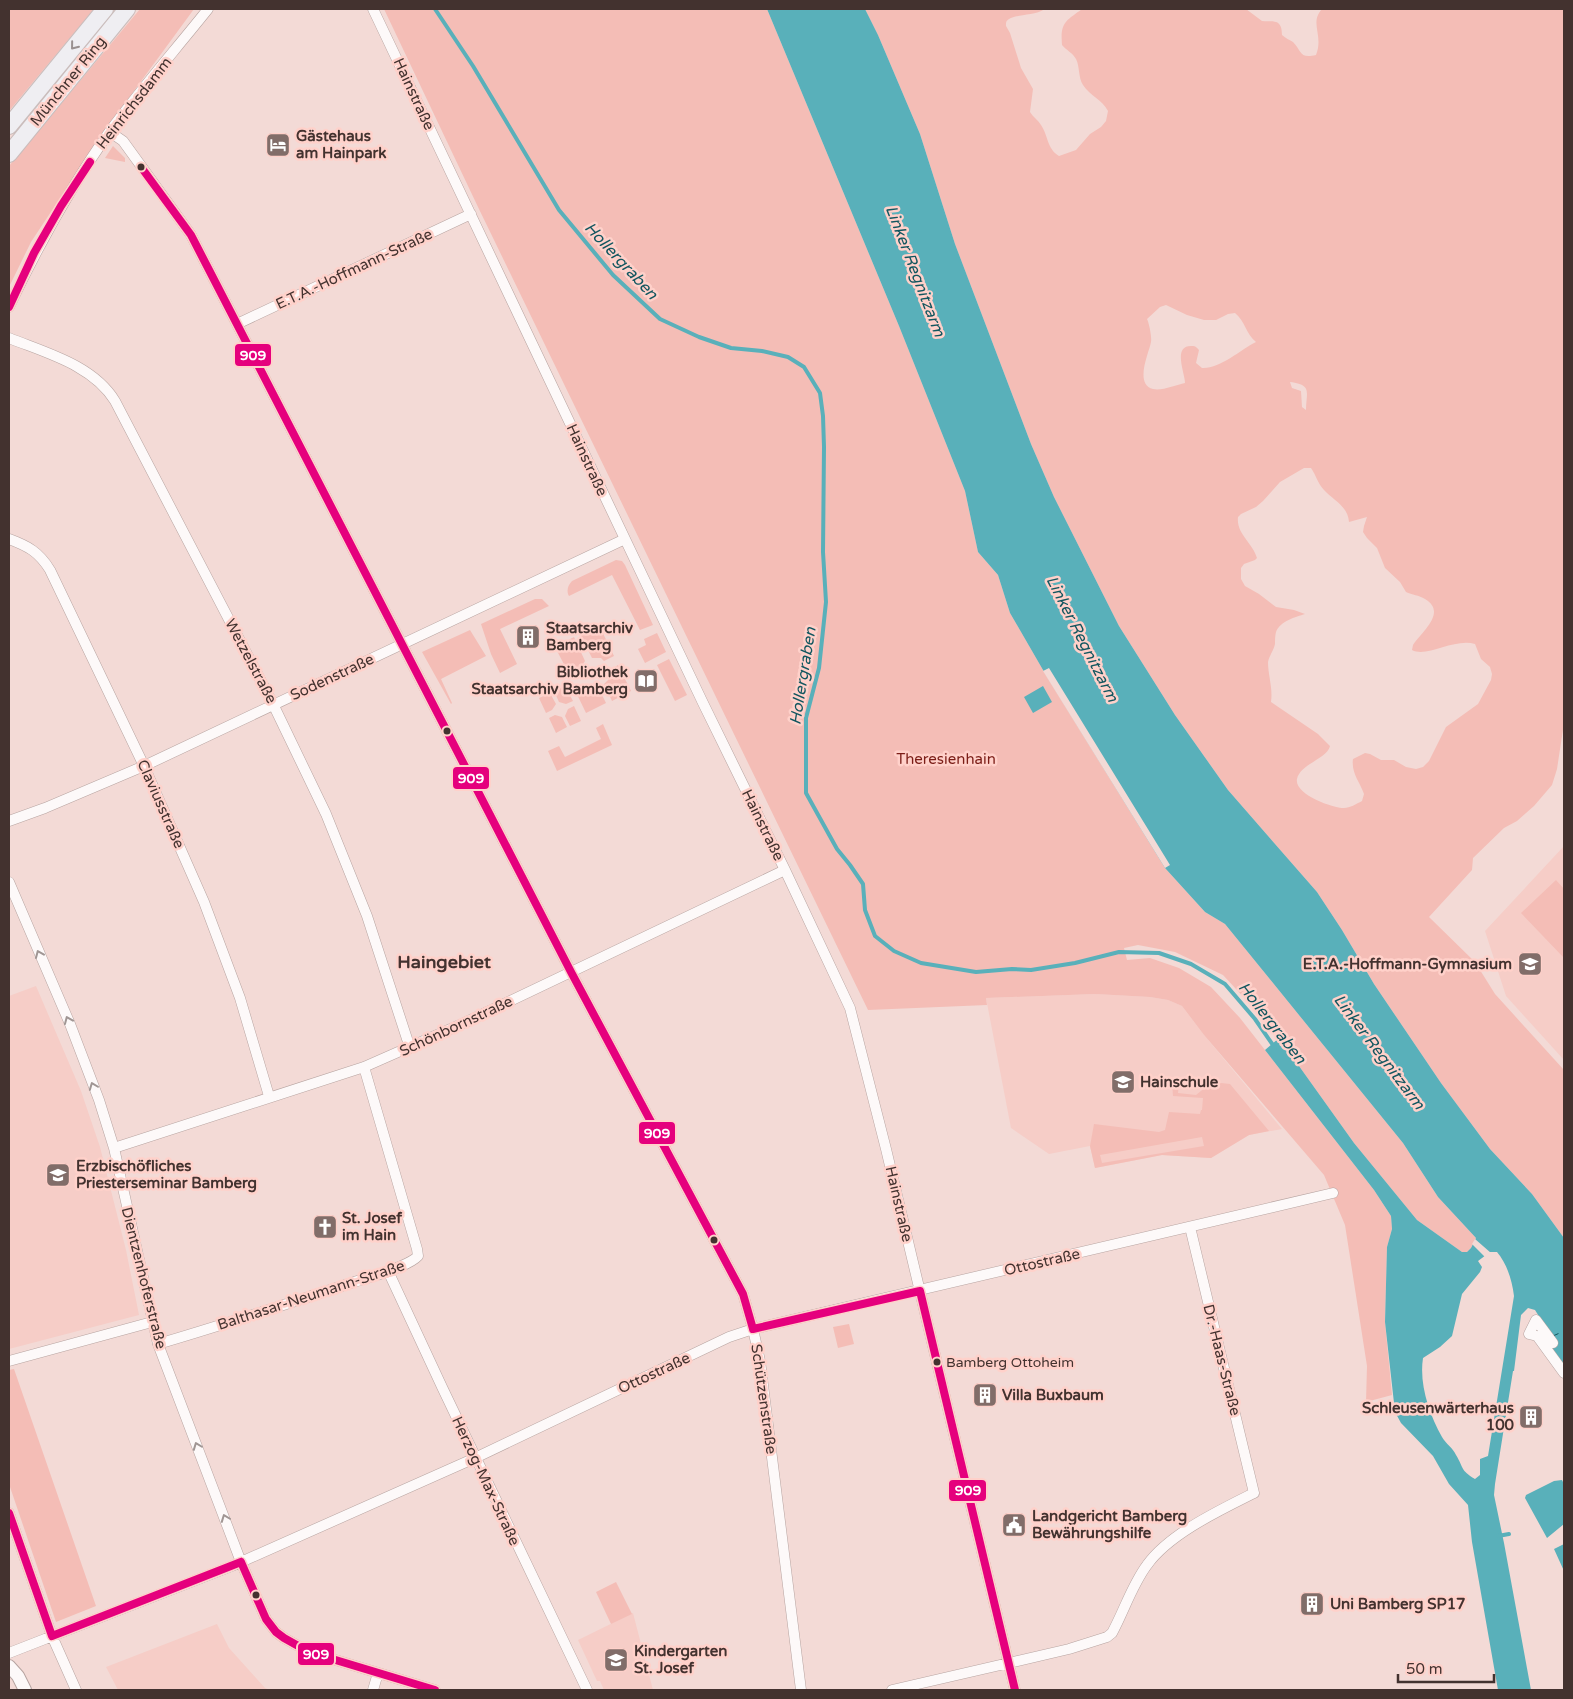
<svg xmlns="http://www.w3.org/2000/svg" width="1573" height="1699" font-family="'Varela Round',sans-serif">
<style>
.built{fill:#f6cdc7}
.green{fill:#f4bdb6;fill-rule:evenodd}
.water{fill:#59b0ba;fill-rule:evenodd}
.pier{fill:#f3dad6}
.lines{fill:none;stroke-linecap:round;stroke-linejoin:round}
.stream{stroke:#59b0ba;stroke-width:4}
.ferry{stroke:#12565f;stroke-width:1;stroke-dasharray:6 5;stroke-linecap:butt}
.minor-casing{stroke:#b7a4a1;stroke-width:11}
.tertiary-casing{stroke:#b7a4a1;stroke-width:14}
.primary-casing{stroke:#cabdbc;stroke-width:18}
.minor{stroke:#fdf9f9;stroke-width:10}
.tertiary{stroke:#fdf9f9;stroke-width:12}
.primary{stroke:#efeef2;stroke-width:16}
.bus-1-casing{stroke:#ffd1ca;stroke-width:11}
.bus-1{stroke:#e5007d;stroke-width:8}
.oneway{stroke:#999090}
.oneway2{stroke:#a09694}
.bus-dot{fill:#43322f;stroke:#ffd1ca;stroke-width:2}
.labels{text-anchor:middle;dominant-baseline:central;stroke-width:5;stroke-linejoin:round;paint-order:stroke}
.bus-label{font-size:14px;fill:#43322f;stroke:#ffd1ca;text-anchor:start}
.street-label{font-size:15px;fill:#43322f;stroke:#ffd1ca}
.poi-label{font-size:15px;font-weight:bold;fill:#43322f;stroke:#ffd1ca;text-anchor:start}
.park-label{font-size:15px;fill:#7b1d17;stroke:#ffd1ca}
.water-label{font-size:16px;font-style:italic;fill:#12565f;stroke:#ffd1ca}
.quarter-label{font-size:18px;font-weight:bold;fill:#43322f;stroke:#ffd1ca}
.line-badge{stroke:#ffd1ca;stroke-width:2}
.badge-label{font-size:14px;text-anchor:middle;font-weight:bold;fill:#fff}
</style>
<rect width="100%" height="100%" fill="#f3dad6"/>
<!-- built -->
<path class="built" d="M1564 846V1060L1506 996 1485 931Z
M36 986 81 1091 100 1147 126 1250 139 1315 9 1349V996Z
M1095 994 1150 997 1168 1000 1182 1006 1204 1035 1282 1129 1249 1135 1211 1158 1162 1155 1095 1168 1090 1146 1049 1154 1011 1128 986 998Z
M633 1613 653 1690H604L600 1681H597L578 1640Z
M217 1624 229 1648 265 1688 270 1690H118L106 1667Z"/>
<!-- green -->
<path class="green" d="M9 9H94L9 111Z
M140 9H194L106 129 31 242 9 287V166Z
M384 9H767L899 326 965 491 978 552 998 575 1010 613 1043 670 1165 868 1205 912 1225 924 1403 1143 1438 1197 1476 1238 1471 1248 1467 1252H1462L1417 1220 1354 1143 1279 1038 1249 1003 1223 975 1175 952 1138 945 1124 948 1127 960 1150 958 1179 968 1211 987 1240 1018 1374 1190 1391 1216 1392 1229 1387 1247 1385 1322 1392 1395 1366 1402 1367 1366 1345 1225 1324 1175 1204 1035 1182 1006 1168 1000 1150 997 1095 994 986 998 987 1005 868 1010 478 207Z
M865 9H1045C1034 16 1017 14 1009 19 1006 21 1006 22 1006 26L1010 33 1021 68 1033 89 1030 112C1033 117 1038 120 1041 125 1048 135 1047 149 1059 156L1076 150 1090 134 1101 127 1106 121 1108 111C1102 99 1090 96 1083 85 1078 77 1080 67 1076 59 1073 53 1066 50 1062 45 1060 22 1066 21 1082 9H1246L1262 21C1273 22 1282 18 1282 35 1285 38 1290 40 1293 42 1302 51 1299 59 1316 55 1324 35 1309 23 1322 9H1564V723L1557 769 1552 785 1534 806 1517 821 1504 828 1473 858 1472 870 1429 917 1475 962 1495 994 1564 1070V1238L1532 1194 1490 1149 1441 1083 1374 984 1342 930 1317 892 1228 790 1175 715 1119 626 1054 497 1031 444 955 244 920 134 878 35ZM1166 305 1187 315 1204 320H1216L1228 314 1235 313C1245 321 1246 334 1256 342 1240 350 1220 369 1202 368L1196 363 1199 350C1196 347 1196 346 1192 346 1172 345 1185 373 1185 383 1176 385 1162 391 1153 389 1134 384 1149 353 1151 342 1152 337 1149 323 1147 319L1160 307ZM1290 382C1313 385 1306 392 1306 410L1302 407 1301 391 1292 388ZM1304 468H1311C1316 475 1318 484 1324 490 1333 500 1348 506 1349 522L1367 517 1364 526 1363 532 1367 538 1377 548 1385 568 1400 582 1406 592C1412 595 1419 595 1425 599 1447 612 1423 631 1413 645L1412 650C1427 658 1454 638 1475 644L1481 659 1490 667 1492 674 1491 680 1478 704 1446 727 1429 761 1423 767 1416 769 1406 767 1394 760H1381L1370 754 1365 753 1353 759C1351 773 1360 782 1364 794L1362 801C1356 804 1350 808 1344 808 1332 808 1294 794 1297 779 1300 764 1327 759 1330 746L1318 734 1271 702C1273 688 1268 675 1268 662 1269 656 1274 650 1275 644 1275 640 1275 636 1276 632 1280 621 1296 617 1305 614L1294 610 1276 607 1259 594 1245 586 1241 579V568L1244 564 1255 560 1257 558C1253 543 1236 534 1238 517L1241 514 1256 507 1263 501 1280 482Z
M113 146 125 158V162L105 158Z
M616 560 622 561 625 565 653 625 640 630 612 575 569 596C566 591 568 585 572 581Z
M535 599H542L549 606 500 629 517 664 500 673 491 654 481 624Z
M599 625 614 656 604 661 601 658H592L580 634Z
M470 630 486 656 441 679 452 703 451 704 422 652Z
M657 633 666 652 645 663 638 649 646 645 644 639Z
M574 637 585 661 580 669 579 672 570 676 555 647Z
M669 659 687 695 675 701 657 665Z
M618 665 631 691 612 701 604 684 610 678 615 667Z
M577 684 589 687H598L606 703 586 713 573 686Z
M565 686 573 701 566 704 559 702 554 691Z
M550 693 556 704 552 710 546 713 539 698Z
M574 706 581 721 570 726 565 716 568 709Z
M555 715 562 717 567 727 556 733 549 718Z
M603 724 612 745 557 771 548 751 559 746 565 757 601 739 596 728Z
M1556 880 1564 889V958L1521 913Z
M1172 1082H1179L1178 1093 1196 1095 1212 1082 1230 1084 1269 1131 1249 1135 1211 1158 1162 1155 1095 1168 1090 1146 1094 1124 1159 1132 1165 1130 1169 1112 1200 1114 1201 1110H1202L1203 1098 1173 1096ZM1202 1137 1204 1146 1102 1163 1100 1155Z
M849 1324 854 1344 838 1348 833 1327Z
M14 1369 96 1606 56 1622 9 1484V1370Z
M616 1582 632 1614 611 1624 596 1592Z"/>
<!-- water -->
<path class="water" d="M767 9H865L878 35 920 134 955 244 1031 444 1054 497 1119 626 1175 715 1228 790 1317 892 1342 930 1374 984 1441 1083 1490 1149 1532 1194 1564 1238V1365L1550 1345 1540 1318 1535 1310 1528 1308 1521 1315 1514 1371H1513L1495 1484 1494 1495 1504 1543 1531 1690H1498L1472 1542 1468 1505 1449 1484 1433 1456 1401 1423 1395 1412 1385 1322 1387 1247 1392 1229 1391 1216 1374 1190 1265 1050 1279 1038 1354 1143 1417 1220 1462 1252H1467L1471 1248 1476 1238 1438 1197 1403 1143 1225 924 1205 912 1165 868 1043 670 1010 613 998 575 978 552 965 491 899 326ZM1490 1252H1497C1507 1264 1512 1280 1514 1296L1488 1456 1480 1459V1475L1475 1479C1460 1470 1464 1468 1456 1455 1453 1448 1446 1444 1442 1437 1429 1414 1419 1384 1423 1358L1440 1347 1452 1336 1462 1294 1480 1272 1482 1267 1478 1261Z
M1043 686 1052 702 1033 713 1024 697Z
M1562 1480 1564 1484V1524L1547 1538 1525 1498 1526 1495 1554 1481Z
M1564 1544V1571L1554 1549Z"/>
<!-- pier -->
<path class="pier" d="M1049 668 1170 865 1165 868 1043 671Z
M1475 1239 1491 1253 1485 1257 1472 1244Z"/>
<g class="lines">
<!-- stream -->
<path class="stream" d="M435 9 473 66 559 210 613 275 660 319 699 337 731 348 762 351 788 357 804 367 820 393 823 416 824 447 823 552 826 602 819 668 806 718V793L837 849 850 865 863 884 865 910 875 936 894 951 921 963 976 972 1012 969 1031 970 1075 963 1119 952 1159 953 1191 964 1225 984 1255 1019 1275 1048
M1498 1536 1509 1534"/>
<!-- ferry -->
<path class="ferry" d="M1553 1336 1564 1331"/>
<defs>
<path id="minor" d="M373 9 703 703 785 870 850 1008 886 1149 1015 1690
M110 132 123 141 191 235 571 972 743 1294 753 1329 760 1361 801 1690
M9 307C38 246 71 186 110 131 141 89 176 49 208 9
M237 324 471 214
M9 338C46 353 93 365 115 401L273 704 326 814 367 916 410 1048
M9 539C28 546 39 552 50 570L144 766 204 902 240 998 269 1096
M9 821 45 808 144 766 625 539
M9 882 70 1024 99 1100 114 1148 158 1344 241 1562 266 1619 276 1632 284 1638 309 1652 435 1690
M114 1148 364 1067 464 1023 785 870
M388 1271 442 1387 587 1690
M1553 1343 1536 1320 1529 1334 1537 1336 1540 1340 1564 1373
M158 1344C223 1325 287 1304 351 1283 367 1278 408 1267 418 1256L417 1249 364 1067
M9 1361 152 1322
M9 1513 52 1636 76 1690
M9 1653 232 1566 475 1458 729 1337 753 1329 1333 1193
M373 1690 378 1673
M892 1690 1069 1649 1107 1637 1112 1633C1124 1611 1132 1585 1147 1565 1169 1534 1220 1510 1254 1493L1190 1227"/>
<path id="tertiary" d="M9 1666 18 1676 25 1690"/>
<path id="primary" d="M9 126 105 9
M9 154 127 9"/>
</defs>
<!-- minor casing -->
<use href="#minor" class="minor-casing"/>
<!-- tertiary casing -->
<use href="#tertiary" class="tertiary-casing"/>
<!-- primary casing -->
<use href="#primary" class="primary-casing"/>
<!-- minor -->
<use href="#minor" class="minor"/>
<!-- tertiary -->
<use href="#tertiary" class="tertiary"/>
<!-- primary -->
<use href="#primary" class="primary"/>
<defs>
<path id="bus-1" d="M141 167 191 235 571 972 743 1294 753 1329
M9 307 34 253 61 206 90 162
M920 1291 1015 1690
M753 1329 920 1291
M9 1513 52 1636
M241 1562 266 1619 276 1632 284 1638 309 1652 435 1690
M52 1636 241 1562"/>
</defs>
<!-- bus-1 casing -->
<use href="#bus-1" class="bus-1-casing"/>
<!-- bus-1 -->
<use href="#bus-1" class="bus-1"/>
</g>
<!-- one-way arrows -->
<defs><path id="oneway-chevron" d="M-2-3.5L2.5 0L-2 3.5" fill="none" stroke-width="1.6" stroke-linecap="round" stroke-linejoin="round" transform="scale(1.25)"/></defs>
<use class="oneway" href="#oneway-chevron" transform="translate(74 46) rotate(129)"/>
<g class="oneway2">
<use href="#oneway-chevron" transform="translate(39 954) rotate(-113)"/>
<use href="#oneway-chevron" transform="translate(68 1020) rotate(-113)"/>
<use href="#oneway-chevron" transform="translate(93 1086) rotate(-111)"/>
<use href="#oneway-chevron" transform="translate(197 1446) rotate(-111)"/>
<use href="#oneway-chevron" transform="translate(225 1518) rotate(-111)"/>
</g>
<!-- icons -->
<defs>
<symbol id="hotel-square" viewBox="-11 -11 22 22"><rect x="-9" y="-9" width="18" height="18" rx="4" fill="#816d69" stroke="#ffd1ca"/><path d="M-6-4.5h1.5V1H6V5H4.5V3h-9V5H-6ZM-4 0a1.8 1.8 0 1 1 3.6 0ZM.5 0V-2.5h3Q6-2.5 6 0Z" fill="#fff"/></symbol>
<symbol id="building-square" viewBox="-11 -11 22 22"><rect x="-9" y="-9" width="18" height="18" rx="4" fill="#816d69" stroke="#ffd1ca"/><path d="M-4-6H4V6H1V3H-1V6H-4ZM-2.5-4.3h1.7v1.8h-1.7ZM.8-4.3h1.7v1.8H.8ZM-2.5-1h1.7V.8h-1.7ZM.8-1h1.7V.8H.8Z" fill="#fff"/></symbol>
<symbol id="library-square" viewBox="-11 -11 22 22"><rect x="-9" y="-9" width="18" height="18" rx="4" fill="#816d69" stroke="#ffd1ca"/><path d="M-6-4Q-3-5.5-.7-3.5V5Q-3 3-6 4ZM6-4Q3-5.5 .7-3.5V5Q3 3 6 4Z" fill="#fff"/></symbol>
<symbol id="school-square" viewBox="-11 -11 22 22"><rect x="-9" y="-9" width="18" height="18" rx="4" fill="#816d69" stroke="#ffd1ca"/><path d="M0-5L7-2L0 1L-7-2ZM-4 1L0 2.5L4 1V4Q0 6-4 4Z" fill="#fff"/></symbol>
<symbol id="university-square" viewBox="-11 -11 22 22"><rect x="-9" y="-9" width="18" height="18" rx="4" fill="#816d69" stroke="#ffd1ca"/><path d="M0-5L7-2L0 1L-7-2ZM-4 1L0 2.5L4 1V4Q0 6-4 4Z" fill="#fff"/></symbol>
<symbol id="church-square" viewBox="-11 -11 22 22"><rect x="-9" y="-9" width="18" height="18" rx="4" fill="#816d69" stroke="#ffd1ca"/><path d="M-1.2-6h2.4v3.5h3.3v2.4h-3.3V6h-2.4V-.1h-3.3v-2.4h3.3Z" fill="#fff"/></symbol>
<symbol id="civic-square" viewBox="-11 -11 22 22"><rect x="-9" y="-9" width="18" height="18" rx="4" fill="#816d69" stroke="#ffd1ca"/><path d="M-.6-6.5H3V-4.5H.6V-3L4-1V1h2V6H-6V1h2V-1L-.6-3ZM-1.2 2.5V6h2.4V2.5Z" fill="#fff"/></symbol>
</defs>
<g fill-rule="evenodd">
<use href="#hotel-square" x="264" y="131" width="28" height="28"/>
<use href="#building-square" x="514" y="623" width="28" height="28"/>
<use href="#library-square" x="632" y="667" width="28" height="28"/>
<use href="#school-square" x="1516" y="950" width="28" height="28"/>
<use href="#school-square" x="1109" y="1068" width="28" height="28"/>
<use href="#university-square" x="44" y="1161" width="28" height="28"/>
<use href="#church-square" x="311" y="1213" width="28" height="28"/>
<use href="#building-square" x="971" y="1381" width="28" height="28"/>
<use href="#building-square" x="1517" y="1403" width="28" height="28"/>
<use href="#civic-square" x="1000" y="1511" width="28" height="28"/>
<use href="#building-square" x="1298" y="1590" width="28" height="28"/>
<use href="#school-square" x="602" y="1646" width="28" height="28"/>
</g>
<!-- markers -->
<g class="bus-dot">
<circle cx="141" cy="167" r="4.5"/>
<circle cx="447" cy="731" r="4.5"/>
<circle cx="714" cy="1240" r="4.5"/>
<circle cx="937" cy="1362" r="4.5"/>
<circle cx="256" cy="1595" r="4.5"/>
</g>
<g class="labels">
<!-- bus labels -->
<g class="bus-label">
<text x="946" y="1362">Bamberg Ottoheim</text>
</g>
<!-- street labels -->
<g class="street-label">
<text transform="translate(68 81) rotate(-51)">Münchner Ring</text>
<text transform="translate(414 94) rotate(65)">Hainstraße</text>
<text transform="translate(134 103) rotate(-52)">Heinrichsdamm</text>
<text transform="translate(354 269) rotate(-25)">E.T.A.-Hoffmann-Straße</text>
<text transform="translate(587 460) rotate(65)">Hainstraße</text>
<text transform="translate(251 661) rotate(62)">Wetzelstraße</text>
<text transform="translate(332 677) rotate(-25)">Sodenstraße</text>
<text transform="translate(161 804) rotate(66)">Claviusstraße</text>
<text transform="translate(763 825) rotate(64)">Hainstraße</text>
<text transform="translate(456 1026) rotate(-25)">Schönbornstraße</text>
<text transform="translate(899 1204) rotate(77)">Hainstraße</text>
<text transform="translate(1042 1262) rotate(-13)">Ottostraße</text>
<text transform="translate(144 1278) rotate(76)">Dientzenhoferstraße</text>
<text transform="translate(311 1295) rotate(-18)">Balthasar-Neumann-Straße</text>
<text transform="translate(1222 1360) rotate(76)">Dr.-Haas-Straße</text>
<text transform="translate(654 1373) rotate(-25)">Ottostraße</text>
<text transform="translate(764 1399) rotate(82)">Schützenstraße</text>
<text transform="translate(486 1481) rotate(65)">Herzog-Max-Straße</text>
</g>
<!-- poi labels -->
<g class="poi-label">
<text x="296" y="136">Gästehaus<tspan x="296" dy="17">am Hainpark</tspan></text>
<text x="546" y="628">Staatsarchiv<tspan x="546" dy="17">Bamberg</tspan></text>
<text x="628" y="672" text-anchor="end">Bibliothek<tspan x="628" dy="17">Staatsarchiv Bamberg</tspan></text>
<text x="1512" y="964" text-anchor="end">E.T.A.-Hoffmann-Gymnasium</text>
<text x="1140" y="1082">Hainschule</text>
<text x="76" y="1166">Erzbischöfliches<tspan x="76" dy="17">Priesterseminar Bamberg</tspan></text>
<text x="342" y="1218">St. Josef<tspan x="342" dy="17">im Hain</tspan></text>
<text x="1002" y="1395">Villa Buxbaum</text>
<text x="1514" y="1408" text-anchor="end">Schleusenwärterhaus<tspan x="1514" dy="17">100</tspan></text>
<text x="1032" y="1516">Landgericht Bamberg<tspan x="1032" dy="17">Bewährungshilfe</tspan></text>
<text x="1330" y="1604">Uni Bamberg SP17</text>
<text x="634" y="1651">Kindergarten<tspan x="634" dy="17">St. Josef</tspan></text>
</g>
<!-- park labels -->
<g class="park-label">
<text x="946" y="759">Theresienhain</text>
</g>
<!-- water labels -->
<g class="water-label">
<text transform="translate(621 261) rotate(47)">Hollergraben</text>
<text transform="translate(915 271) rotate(69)">Linker Regnitzarm</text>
<text transform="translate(1082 639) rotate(63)">Linker Regnitzarm</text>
<text transform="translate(803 676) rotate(-81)">Hollergraben</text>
<text transform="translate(1272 1023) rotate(52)">Hollergraben</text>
<text transform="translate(1379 1052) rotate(53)">Linker Regnitzarm</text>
</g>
<!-- quarter labels -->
<g class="quarter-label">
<text x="444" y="962">Haingebiet</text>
</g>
</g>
<g class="line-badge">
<rect x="234" y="343" width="38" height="24" rx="5" fill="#e5007d"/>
<rect x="452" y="766" width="38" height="24" rx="5" fill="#e5007d"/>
<rect x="638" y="1121" width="38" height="24" rx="5" fill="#e5007d"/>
<rect x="948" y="1479" width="39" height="23" rx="5" fill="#e5007d"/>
<rect x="297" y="1642" width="38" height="24" rx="5" fill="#e5007d"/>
</g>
<g class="badge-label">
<text x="253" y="360">909</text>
<text x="471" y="783">909</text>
<text x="657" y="1138">909</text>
<text x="968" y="1495">909</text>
<text x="316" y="1659">909</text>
</g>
<!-- border -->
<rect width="1573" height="1699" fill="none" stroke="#43322f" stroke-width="20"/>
<!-- scale -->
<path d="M1398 1674v8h96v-8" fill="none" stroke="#43322f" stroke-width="2.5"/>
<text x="1406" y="1674" font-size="15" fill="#43322f" stroke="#ffd1ca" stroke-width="4" paint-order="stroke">50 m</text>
</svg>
